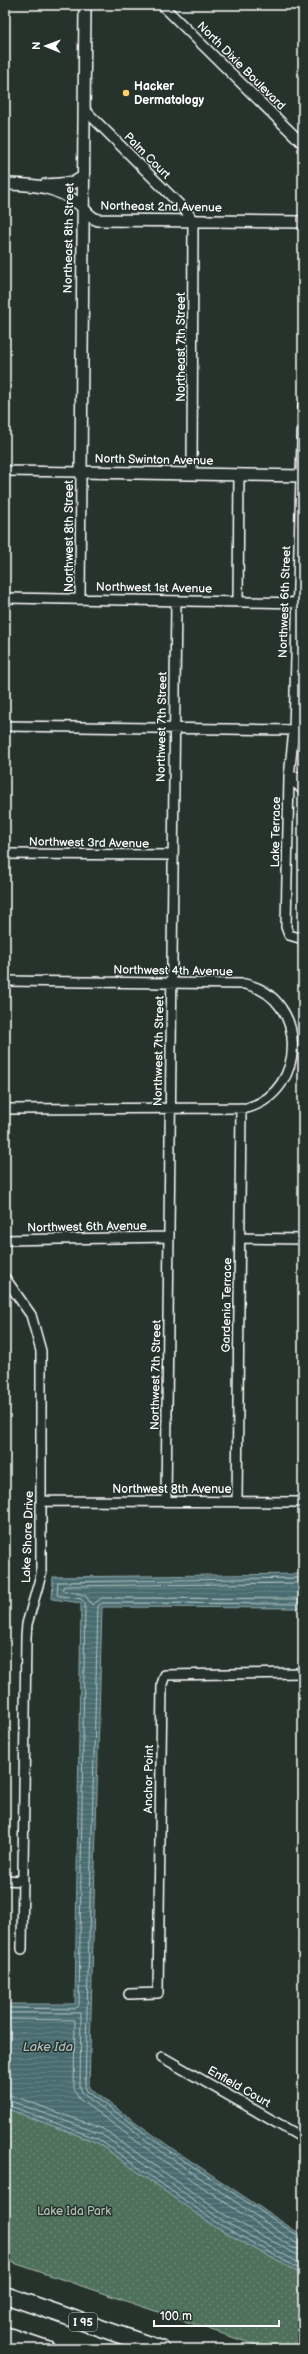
<svg xmlns="http://www.w3.org/2000/svg" width="308" height="2354" font-family="'Balsamiq Sans',sans-serif">
<style>
.park{fill:url(#park-dots);stroke:#a8b8ad}
.water{fill:url(#water-rules);stroke:#92a7a9}
.lines{fill:none;stroke-linecap:round;stroke-linejoin:round}
.shore{stroke:#b6c4c5;stroke-width:1}
.minor-casing{stroke:#fff;stroke-width:12}
.tertiary-casing{stroke:#fff;stroke-width:14}
.motorway-casing{stroke:#fff;stroke-width:19}
.minor{stroke:#26332d;stroke-width:9}
.tertiary{stroke:#26332d;stroke-width:11}
.motorway{stroke:#26332d;stroke-width:16}
.poi-dot{fill:#ffd166;stroke:#26332d;stroke-width:1.5}
.labels{text-anchor:middle;dominant-baseline:central;stroke-width:3;stroke-linejoin:round;paint-order:stroke}
.shield{fill:#26332d;stroke:#bec2c0;stroke-width:1}
.shield-label{font-size:11px;font-weight:bold;fill:#fff}
.street-label{font-size:12px;fill:#fff;stroke:#26332d}
.poi-label{font-size:12px;font-weight:bold;fill:#fff;stroke:#26332d;text-anchor:start}
.park-label{font-size:12px;fill:#b0bfb5;stroke:#26332d}
.water-label{font-size:13px;font-style:italic;fill:#adbdbe;stroke:#26332d}
</style>
<defs>
<pattern id="park-dots" width="8" height="8" patternUnits="userSpaceOnUse"><rect width="8" height="8" fill="#50715b"/><path d="M2 2h.1M6 6h.1" fill="none" stroke="#6a8674" stroke-width="1.8" stroke-linecap="round"/></pattern>
<pattern id="water-rules" width="6" height="5" patternUnits="userSpaceOnUse"><rect width="6" height="5" fill="#496c6f"/><path d="M0 2.5h6" fill="none" stroke="#648285"/></pattern>
</defs>
<rect width="100%" height="100%" fill="#26332d"/>
<filter id="ink" filterUnits="userSpaceOnUse"><feTurbulence type="fractalNoise" baseFrequency=".025" numOctaves="2"/><feDisplacementMap in="SourceGraphic" scale="8" xChannelSelector="R" yChannelSelector="G"/><feConvolveMatrix kernelMatrix="1 2 1 2 8 2 1 2 1" color-interpolation-filters="sRGB"/></filter>
<g filter="url(#ink)">
<!-- park -->
<path class="park" d="M5 2108 96 2142 215 2227 303 2275V2349H267L5 2260Z"/>
<!-- water -->
<path class="water" d="M303 1574V1608L102 1607 89 2088 170 2147 303 2236V2275L215 2227 96 2142 5 2108V2004H75L81 1603 52 1599 53 1577Z"/>
<g class="lines">
<!-- shore -->
<path class="shore" d="M303 1583 64 1586 62 1590 85 1595 92 1605 102 1598 303 1599
M303 1604 103 1603 98 1606 85 2087 87 2091 168 2150 303 2239
M5 2008 75 2009 79 2005 85 1604 81 1599 57 1595 58 1582 303 1578
M5 2013H81L80 2087 83 2094 165 2154 296 2243 303 2244
M5 2019 75 2020 74 2088 79 2099 161 2159 293 2248 303 2250
M5 2093 103 2129 223 2214 303 2258
M5 2099 101 2134 220 2219 303 2265
M5 2104 98 2139 217 2223 303 2271"/>
<defs>
<path id="minor" d="M162 5 303 144
M84 109 188 213 193 221 192 474
M303 405 294 730 289 777 286 927 289 935 303 939
M5 471 81 472 80 599
M5 598 303 603
M238 602 239 475
M5 726 294 730
M289 777 303 790
M289 777H303
M5 854 173 855
M5 981 245 984C308 998 308 1091 247 1108L5 1109
M240 1238 303 1239
M5 1240 169 1237
M5 1278 31 1315 41 1351V1575L27 1624 26 1637 22 1949
M42 1501 303 1502
M166 1501 176 601
M237 1502 241 1108
M5 1880 23 1881
M129 1994 158 1993 162 1684 165 1675 303 1673
M162 2057 303 2138"/>
<path id="tertiary" d="M85 5 81 472 303 476
M5 184C34 185 54 185 79 204 86 210 88 217 98 220L303 222
M45 185 73 183 83 177"/>
<path id="motorway" d="M5 2295 161 2349
M5 2335 47 2349"/>
</defs>
<!-- minor casing -->
<use href="#minor" class="minor-casing"/>
<!-- tertiary casing -->
<use href="#tertiary" class="tertiary-casing"/>
<!-- motorway casing -->
<use href="#motorway" class="motorway-casing"/>
<!-- minor -->
<use href="#minor" class="minor"/>
<!-- tertiary -->
<use href="#tertiary" class="tertiary"/>
<!-- motorway -->
<use href="#motorway" class="motorway"/>
</g>
</g>
<!-- markers -->
<circle class="poi-dot" cx="126" cy="93" r="4"/>
<g class="labels">
<!-- shield labels -->
<rect class="shield" x="69" y="2313" width="28" height="18" rx="3"/>
<g class="shield-label">
<text x="83" y="2322">I 95</text>
</g>
<!-- street labels -->
<g class="street-label">
<text transform="translate(241 66) rotate(45)">North Dixie Boulevard</text>
<text transform="translate(147 156) rotate(45)">Palm Court</text>
<text transform="translate(161 207) rotate(1)">Northeast 2nd Avenue</text>
<text transform="translate(69 238) rotate(-89)">Northeast 8th Street</text>
<text transform="translate(181 347) rotate(-90)">Northeast 7th Street</text>
<text transform="translate(154 460) rotate(1)">North Swinton Avenue</text>
<text transform="translate(69 536) rotate(-90)">Northwest 8th Street</text>
<text transform="translate(154 588) rotate(1)">Northwest 1st Avenue</text>
<text transform="translate(285 602) rotate(-88)">Northwest 6th Street</text>
<text transform="translate(162 727) rotate(-89)">Northwest 7th Street</text>
<text transform="translate(276 832) rotate(-89)">Lake Terrace</text>
<text transform="translate(89 843) rotate(1)">Northwest 3rd Avenue</text>
<text transform="translate(173 971) rotate(1)">Northwest 4th Avenue</text>
<text transform="translate(159 1051) rotate(-89)">Northwest 7th Street</text>
<text transform="translate(87 1227) rotate(-1)">Northwest 6th Avenue</text>
<text transform="translate(227 1305) rotate(-89)">Gardenia Terrace</text>
<text transform="translate(156 1375) rotate(-89)">Northwest 7th Street</text>
<text x="172" y="1489">Northwest 8th Avenue</text>
<text transform="translate(28 1537) rotate(-88)">Lake Shore Drive</text>
<text transform="translate(149 1779) rotate(-89)">Anchor Point</text>
<text transform="translate(239 2087) rotate(30)">Enfield Court</text>
</g>
<!-- poi labels -->
<g class="poi-label">
<text x="134" y="86">Hacker<tspan x="134" dy="14">Dermatology</tspan></text>
</g>
<!-- park labels -->
<g class="park-label">
<text x="74" y="2211">Lake Ida Park</text>
</g>
<!-- water labels -->
<g class="water-label">
<text x="48" y="2047">Lake Ida</text>
</g>
</g>
<!-- margin -->
<rect width="308" height="2354" fill="none" stroke="#26332d" stroke-width="20"/>
<rect x="10" y="10" width="288" height="2334" fill="none" stroke="#fff" stroke-width="1.5" filter="url(#ink)"/>
<!-- north arrow -->
<g transform="translate(46 46) rotate(271)" stroke="#26332d" stroke-width="3" paint-order="stroke">
<path d="M0-3L7 15L0 10L-7 15Z" fill="#ffffff"/>
<text y="-6" font-size="11" font-weight="bold" text-anchor="middle" fill="#ffffff">N</text>
</g>
<!-- scale -->
<path d="M154 2320v6h125v-6" fill="none" stroke="#ffffff" stroke-width="2"/>
<text x="160" y="2320" font-size="12" fill="#ffffff" stroke="#26332d" stroke-width="3" paint-order="stroke">100 m</text>
</svg>
